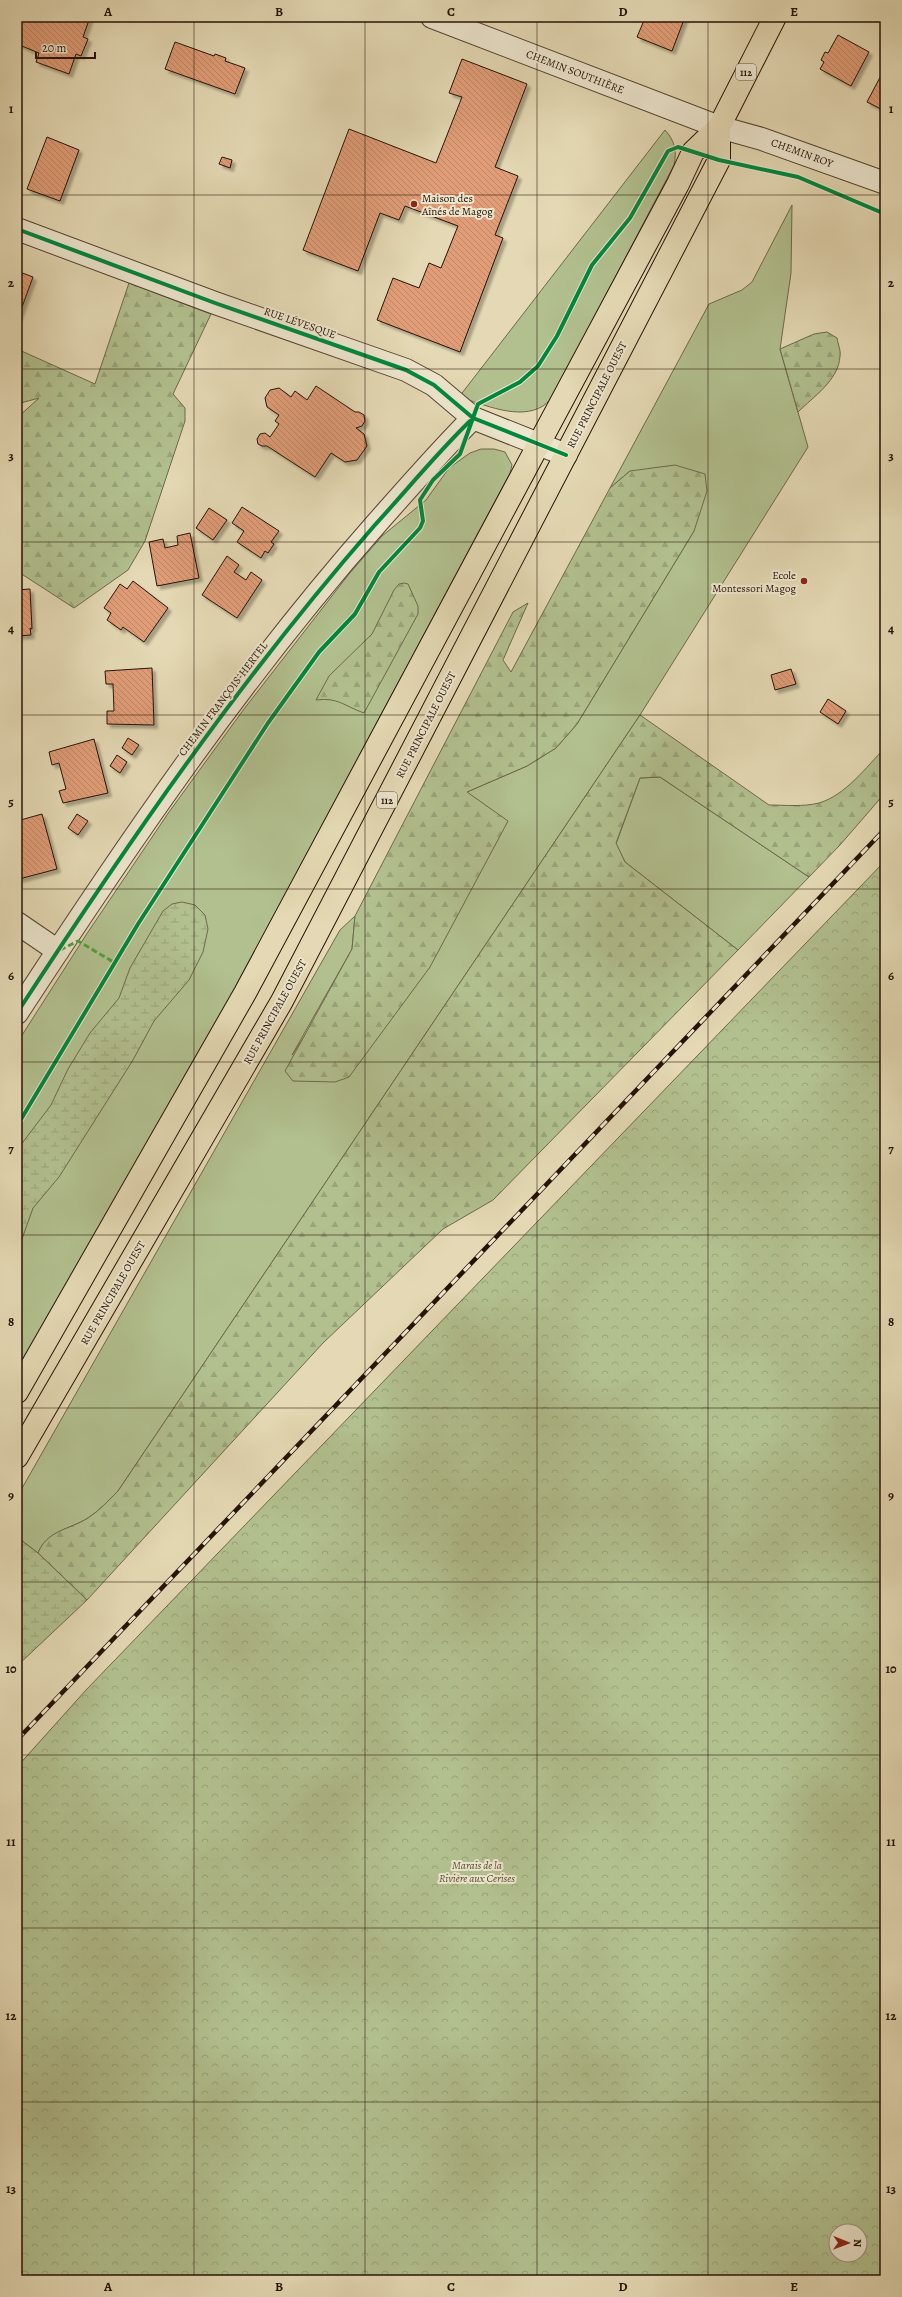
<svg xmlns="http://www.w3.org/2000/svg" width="902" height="2297" font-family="Alegreya,serif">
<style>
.green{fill:#b2c08f;stroke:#6c694a}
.forest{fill:url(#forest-firs);stroke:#6c694a}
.wetland{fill:url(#wetland-marsh);stroke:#6c694a}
.park{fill:url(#park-crowns);stroke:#6c694a;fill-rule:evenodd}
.building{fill:url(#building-back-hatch);stroke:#261205;filter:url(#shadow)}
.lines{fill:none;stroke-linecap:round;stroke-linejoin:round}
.minor-casing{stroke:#564431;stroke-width:24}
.major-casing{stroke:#261205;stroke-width:24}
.minor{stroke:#ede6ce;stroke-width:22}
.major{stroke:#e4d9b4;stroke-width:22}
.rail-casing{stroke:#261205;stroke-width:4.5}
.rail{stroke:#ede6ce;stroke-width:3;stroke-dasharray:9;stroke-linecap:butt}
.quiet{stroke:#50a03d;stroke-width:3;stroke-dasharray:6 3;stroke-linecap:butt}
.cycleway-casing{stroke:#ede6ce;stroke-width:6}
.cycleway{stroke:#00873e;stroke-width:4}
.grid{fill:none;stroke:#261205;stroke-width:1;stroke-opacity:0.55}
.poi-dot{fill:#8f2418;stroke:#ede6ce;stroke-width:1.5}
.labels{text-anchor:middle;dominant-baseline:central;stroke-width:4;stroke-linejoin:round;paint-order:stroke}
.shield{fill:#ede6ce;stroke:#625241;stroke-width:1}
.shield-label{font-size:10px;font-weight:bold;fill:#261205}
.street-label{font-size:11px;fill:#261205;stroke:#ede6ce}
.poi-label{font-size:11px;fill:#261205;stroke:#ede6ce;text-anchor:start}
.park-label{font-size:11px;font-style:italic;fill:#574f35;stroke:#ede6ce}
.neatline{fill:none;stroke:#261205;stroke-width:1.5}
.grid-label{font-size:13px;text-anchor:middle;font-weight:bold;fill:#261205}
</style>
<defs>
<pattern id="forest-firs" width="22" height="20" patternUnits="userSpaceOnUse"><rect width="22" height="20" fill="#b2c08f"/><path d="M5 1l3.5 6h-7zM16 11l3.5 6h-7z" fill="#99a47a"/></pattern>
<pattern id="wetland-marsh" width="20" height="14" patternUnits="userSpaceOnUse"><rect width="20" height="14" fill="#b2c08f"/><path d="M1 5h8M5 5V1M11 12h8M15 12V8" fill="none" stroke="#99a47a"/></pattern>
<pattern id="park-crowns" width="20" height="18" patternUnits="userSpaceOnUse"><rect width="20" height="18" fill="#b2c08f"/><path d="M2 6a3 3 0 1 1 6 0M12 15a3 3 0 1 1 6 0" fill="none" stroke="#99a47a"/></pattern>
<pattern id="building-back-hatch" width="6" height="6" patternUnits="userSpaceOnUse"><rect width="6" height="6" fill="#e09d77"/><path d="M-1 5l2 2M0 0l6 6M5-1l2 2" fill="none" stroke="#c08665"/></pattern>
<filter id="shadow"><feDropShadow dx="3.5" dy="3.5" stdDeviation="1" flood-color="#0004"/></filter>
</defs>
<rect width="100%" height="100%" fill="#e4d9b4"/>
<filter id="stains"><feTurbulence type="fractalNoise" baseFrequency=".005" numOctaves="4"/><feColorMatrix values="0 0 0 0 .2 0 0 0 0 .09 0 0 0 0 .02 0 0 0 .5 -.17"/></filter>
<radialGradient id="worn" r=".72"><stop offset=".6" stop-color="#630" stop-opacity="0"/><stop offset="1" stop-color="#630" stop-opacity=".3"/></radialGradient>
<!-- green -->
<path class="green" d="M665 130C675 141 677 151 674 165L554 394C551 398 548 403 543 406 519 421 483 404 459 397Z
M792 205 791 273 780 349 808 447 640 715 118 1491C109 1500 99 1511 88 1518 69 1530 48 1530 38 1553L17 1537V1497L340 930 355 916 352 949 292 1055 467 792 527 766 556 748 577 724 694 531 630 471 610 488 709 304 742 290 752 282Z
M481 449H494L505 452 512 465 510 473 155 1139 17 1371V1043L86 935 169 812 244 709 349 574 382 536 426 500 449 468 470 453Z
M660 777 809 877 738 950 625 862 616 844 640 778Z"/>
<!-- forest -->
<path class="forest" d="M129 283 211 314 173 394 185 408V421L145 541 128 570 74 608 17 571V418L39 398 17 404V349L95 384Z
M827 332 837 338C838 344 841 351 840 356 839 380 813 397 798 412L780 349 814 334Z
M675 465 705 474 707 491 694 531 577 724 556 748 527 766 467 792 508 821 430 967 349 1077 335 1082 293 1081 285 1071 352 949 355 916 513 612 528 603 503 660 511 672 610 488 630 471Z
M404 583 408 584 418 606V614L364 713C344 706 338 697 316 700L329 676 372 634 394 590 399 584Z
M640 715 769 805C785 805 803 807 819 803 846 795 866 767 885 748V793L840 845 809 877 660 777 640 778 616 843 625 862 738 950 493 1200 443 1229 323 1343 87 1600 38 1553C47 1530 69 1530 88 1518 99 1511 109 1500 118 1491Z"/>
<!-- wetland -->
<path class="wetland" d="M182 902 195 905 205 915 208 929 203 952 189 980 154 1021 133 1060 59 1177 33 1208 17 1253V1150L51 1105 68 1069 90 1033 119 998 130 968 163 911 172 904Z
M17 1537 38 1553 87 1600 17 1666Z"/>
<!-- park -->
<path class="park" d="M885 861V2280H17V1767L86 1690ZM836 2231H860V2255H836Z"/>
<!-- building -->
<path class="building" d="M17 17H90L83 37 88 39 81 56 76 54 69 74 36 62 39 53 17 44Z
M643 17H685L672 51 637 37 645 18Z
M838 35 869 52 851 86 820 69 824 62 821 60 825 52 828 53Z
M175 42 214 56 215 54 226 58 225 61 245 68 235 94 165 69Z
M462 59 527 84 495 167 518 176 495 235 503 238 460 352 377 320 393 278 419 288 429 263 441 268 458 226 405 206 399 220 380 213 358 271 303 250 349 129 436 163 462 97 449 93Z
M885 68V107L883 110 867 102Z
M47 137 79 150 60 201 27 189Z
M222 157 232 160 230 168 219 164Z
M17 271 33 277 18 318 17 317Z
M316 386 355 412H359L364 415 365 421 362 426 356 428 364 434 367 446 357 460 345 462 331 453 315 477 267 446H262L258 444 257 439 260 434 265 433 270 437 279 424 275 421 279 415 267 407 265 398 270 390 279 388 291 397 295 391 307 400Z
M242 507 279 531 271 542 274 544 268 553 265 551 261 558 237 542 244 531 232 523Z
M209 508 227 520 213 540 196 528Z
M190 533 199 578 157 586 149 542 163 539 165 548 178 545 177 536Z
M227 556 239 565 234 572 246 580 251 572 262 580 237 618 202 595Z
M133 581 168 608 144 642 123 627 121 630 107 620 111 613 104 608 120 584 127 589Z
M30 589 32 629 30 628 31 635 17 636V590Z
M152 668 154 725 107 724V711H114L113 684H106L105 671Z
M791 669 796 684 775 690 771 675Z
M828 699 846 711 838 724 820 712Z
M128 738 139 745 132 755 122 748Z
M94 739 108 793 63 803 59 791 66 789 59 763 52 765 49 752Z
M117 755 127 762 120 773 110 766Z
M42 814 57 869 19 879 17 877V821Z
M77 814 88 821 78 835 68 828Z"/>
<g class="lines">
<defs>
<path id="minor" d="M432 17 719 127 762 139 885 183
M17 229 215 303 406 370 434 385 473 418 566 455
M17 923 58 951
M17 1013C128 843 242 676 376 524 408 488 439 452 473 418"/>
<path id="major" d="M17 1392 245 993 678 184 693 152 719 127 775 17
M17 1457 282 1001 719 160V127"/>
</defs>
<!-- minor casing -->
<use href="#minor" class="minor-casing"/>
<!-- major casing -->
<use href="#major" class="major-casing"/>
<!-- minor -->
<use href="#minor" class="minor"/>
<!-- major -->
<use href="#major" class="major"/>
<defs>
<path id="rail" d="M17 1740 885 829"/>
</defs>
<!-- rail casing -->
<use href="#rail" class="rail-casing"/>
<!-- rail -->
<use href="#rail" class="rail"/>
<!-- quiet -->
<path class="quiet" d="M60 950 78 941 115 963"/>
<defs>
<path id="cycleway" d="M17 229 215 303 406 370 434 385 473 418 566 455
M17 1013C127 844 241 678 374 526 406 491 436 454 470 421
M17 1126 138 924 268 723 319 652 355 614 379 572 420 528 423 521 420 500 433 480 460 454 478 404 520 382 538 366 557 336 592 265 630 218 668 151 678 147 719 160 798 177 885 214"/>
</defs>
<!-- cycleway casing -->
<use href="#cycleway" class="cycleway-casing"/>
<!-- cycleway -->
<use href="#cycleway" class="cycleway"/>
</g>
<!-- grid -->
<path class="grid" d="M194 17V2280M365 17V2280M537 17V2280M708 17V2280M17 195H885M17 369H885M17 542H885M17 715H885M17 889H885M17 1062H885M17 1235H885M17 1408H885M17 1582H885M17 1755H885M17 1928H885M17 2102H885"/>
<!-- markers -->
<g class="poi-dot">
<circle cx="414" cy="204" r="4"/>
<circle cx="804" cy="581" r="4"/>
</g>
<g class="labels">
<!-- shield labels -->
<g class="shield">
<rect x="736" y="64" width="20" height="16" rx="3"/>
<rect x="377" y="792" width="20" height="16" rx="3"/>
</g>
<g class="shield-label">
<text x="746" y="72">112</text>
<text x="387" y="800">112</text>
</g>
<!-- street labels -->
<g class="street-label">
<text transform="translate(575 72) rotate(21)">CHEMIN SOUTHIÈRE</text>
<text transform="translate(802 153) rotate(20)">CHEMIN ROY</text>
<text transform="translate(300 323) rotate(19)">RUE LÉVESQUE</text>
<text transform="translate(597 395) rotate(-63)">RUE PRINCIPALE OUEST</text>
<text transform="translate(223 699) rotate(-53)">CHEMIN FRANÇOIS-HERTEL</text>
<text transform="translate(426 725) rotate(-63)">RUE PRINCIPALE OUEST</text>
<text transform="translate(275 1012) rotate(-61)">RUE PRINCIPALE OUEST</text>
<text transform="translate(113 1293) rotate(-60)">RUE PRINCIPALE OUEST</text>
</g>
<!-- poi labels -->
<g class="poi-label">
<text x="422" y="198">Maison des<tspan x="422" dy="13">Aînés de Magog</tspan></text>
<text x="796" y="575" text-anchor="end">Ecole<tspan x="796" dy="13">Montessori Magog</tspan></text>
</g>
<!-- park labels -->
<g class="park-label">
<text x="477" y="1865">Marais de la<tspan x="477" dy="13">Rivière aux Cerises</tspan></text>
</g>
</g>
<!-- margin -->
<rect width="902" height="2297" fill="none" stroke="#e4d9b4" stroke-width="44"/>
<!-- north arrow -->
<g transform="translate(848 2243) rotate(91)"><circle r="19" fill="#ede6ce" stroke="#9d917e"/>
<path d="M0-3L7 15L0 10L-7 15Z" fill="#8f2418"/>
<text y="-6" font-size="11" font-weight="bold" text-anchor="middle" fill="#261205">N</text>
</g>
<!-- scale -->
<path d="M36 52v6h59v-6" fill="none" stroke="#261205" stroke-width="2"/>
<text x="42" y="52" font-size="12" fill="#261205" stroke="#ede6ce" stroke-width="3" paint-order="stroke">20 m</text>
<rect x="22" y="22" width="858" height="2253" class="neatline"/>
<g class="grid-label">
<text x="108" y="16">A</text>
<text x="279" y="16">B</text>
<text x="451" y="16">C</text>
<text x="623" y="16">D</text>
<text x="794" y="16">E</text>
<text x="11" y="113">1</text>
<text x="891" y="113">1</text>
<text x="11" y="287">2</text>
<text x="891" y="287">2</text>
<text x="11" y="460">3</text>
<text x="891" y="460">3</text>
<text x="11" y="633">4</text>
<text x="891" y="633">4</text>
<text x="11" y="806">5</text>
<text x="891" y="806">5</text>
<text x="11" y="980">6</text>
<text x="891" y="980">6</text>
<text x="11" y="1153">7</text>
<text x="891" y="1153">7</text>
<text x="11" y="1326">8</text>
<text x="891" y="1326">8</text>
<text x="11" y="1500">9</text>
<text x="891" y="1500">9</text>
<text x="11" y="1673">10</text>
<text x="891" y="1673">10</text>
<text x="11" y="1846">11</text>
<text x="891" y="1846">11</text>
<text x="11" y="2020">12</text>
<text x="891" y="2020">12</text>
<text x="11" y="2193">13</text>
<text x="891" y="2193">13</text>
<text x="108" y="2291">A</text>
<text x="279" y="2291">B</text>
<text x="451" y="2291">C</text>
<text x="623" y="2291">D</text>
<text x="794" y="2291">E</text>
</g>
<rect width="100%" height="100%" filter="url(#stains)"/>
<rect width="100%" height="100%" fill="url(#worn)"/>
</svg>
